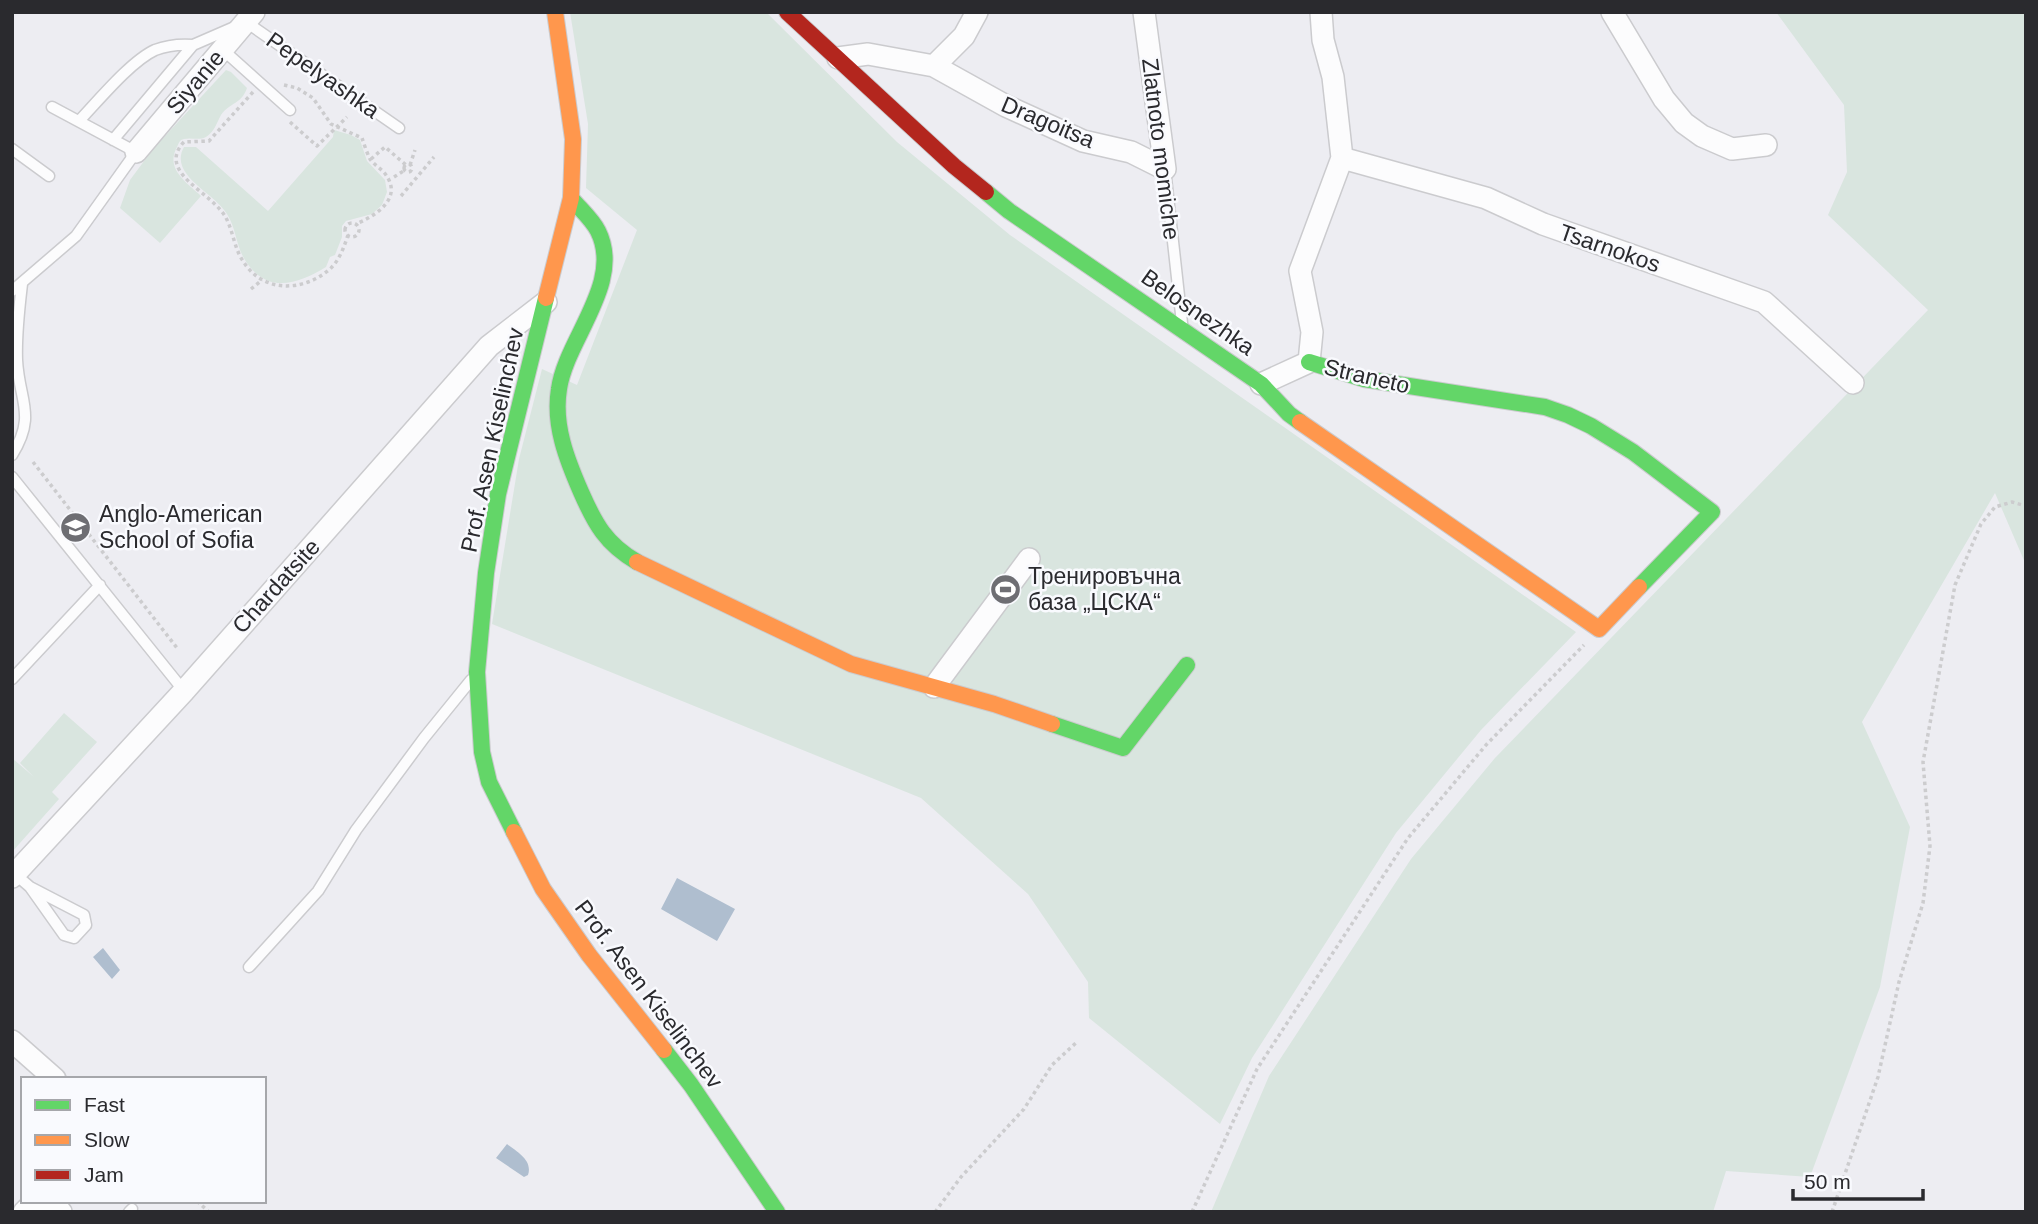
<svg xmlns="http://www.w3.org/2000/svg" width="2038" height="1224" font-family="Helvetica,sans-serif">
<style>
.green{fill:#d9e5df}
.water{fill:#afbecf}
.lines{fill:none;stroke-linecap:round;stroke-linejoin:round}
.lane-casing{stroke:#cbcbce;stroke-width:13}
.street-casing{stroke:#cbcbce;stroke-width:24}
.fast-casing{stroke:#cbcbce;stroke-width:18}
.slow-casing{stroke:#cbcbce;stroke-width:18}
.jam-casing{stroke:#cbcbce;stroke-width:18}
.path{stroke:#ccccce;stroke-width:3.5;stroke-dasharray:3.5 3.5;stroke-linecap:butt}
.lane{stroke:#fcfcfd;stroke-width:10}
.street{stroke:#fcfcfd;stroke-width:21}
.fast{stroke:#63d668;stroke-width:16}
.slow{stroke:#ff974d;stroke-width:16}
.jam{stroke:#b3261e;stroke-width:16}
.labels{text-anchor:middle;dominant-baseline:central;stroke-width:5;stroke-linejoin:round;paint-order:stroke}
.street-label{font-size:23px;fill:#2a2a2e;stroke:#f9fafe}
.poi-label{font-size:23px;fill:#2a2a2e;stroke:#f9fafe;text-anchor:start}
</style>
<rect width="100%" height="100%" fill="#ededf2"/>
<!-- green -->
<path class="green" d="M570 12H766L897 142 1010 235 1576 632 1481 730 1396 833 1252 1058 1220 1124 1089 1018 1088 982 1028 894 921 798 492 624 519 459 542 369 577 385 637 230 586 188 588 124Z
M1776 12H2026V565L1995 493 1862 722 1910 827 1880 987 1810 1177 1726 1171 1713 1212H1211L1269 1076 1411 859 1495 758 1928 310 1828 215 1847 172 1844 105Z
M226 70 231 72 247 88C241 105 230 102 221 115 216 124 215 131 206 137 198 141 192 137 184 139 179 140 179 143 177 147 165 169 186 182 201 196L160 243 120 208 130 180 153 149Z
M334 130 351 135 360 140 367 161 385 180 387 192 382 205 372 214 346 221 342 226V237L335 255 330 257 326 267C298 284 267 295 245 260 236 246 236 228 227 214 215 193 168 175 184 147H196L268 211 333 137Z
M64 713 97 742 52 792 59 799 12 852V758L34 777 20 763Z"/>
<!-- water -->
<path class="water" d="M677 878 735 909 717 941 661 909Z
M103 948 120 970 112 979 93 957Z
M507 1144C517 1152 533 1160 528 1175L524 1177 496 1158Z"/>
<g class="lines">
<defs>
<path id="lane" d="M222 49 290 110
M79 121C98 101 131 61 155 50 168 45 180 44 193 45
M113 140 193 45 246 22 399 128
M12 149 49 176
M1165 169 1182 323
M12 291 76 236 136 152 52 107
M12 455C37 415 19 401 17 360 16 334 19 310 22 284
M12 477 184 691
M12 679 100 585
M15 874 30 887 64 935 74 938 86 925 84 915 30 887
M249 967 318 891 356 830 424 738 471 680
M129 1212 132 1209"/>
<path id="street" d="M1144 12 1165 169
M1612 12 1664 99 1684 123 1702 136 1732 149 1766 145
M838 58 868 54 934 66 964 36 977 12
M934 66 1006 106 1083 141 1131 152 1165 169
M136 152 254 12
M1342 158 1486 198 1543 224 1764 302 1853 383
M1261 384 1309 362 1312 332 1300 271 1342 158 1333 77 1323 40 1321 12
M934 687 1029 559
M12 877 184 691 489 346 546 302
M12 1041 55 1079
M24 1212C36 1198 48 1200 61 1212"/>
<path id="fast" d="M986 192 1009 211 1261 384 1289 414 1300 422
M571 198C580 209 592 219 598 231 624 283 566 339 559 389 553 425 567 460 581 492 595 524 606 544 637 562
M1309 362 1364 379 1545 407 1568 415 1591 426 1633 452 1712 512 1639 587
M1052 724 1123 748 1187 665
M514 832 489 782 482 752 477 672 486 573 498 494 546 298
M664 1050 691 1085 777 1212"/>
<path id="slow" d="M546 298 571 198 573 139 555 12
M1300 422 1599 629 1639 587
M637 562 851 664 994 704 1052 724
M514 832 543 889 589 955 664 1050"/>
<path id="jam" d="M787 12 954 166 986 192"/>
</defs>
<!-- lane casing -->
<use href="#lane" class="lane-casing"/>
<!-- street casing -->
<use href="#street" class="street-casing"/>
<!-- fast casing -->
<use href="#fast" class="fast-casing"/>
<!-- slow casing -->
<use href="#slow" class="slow-casing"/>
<!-- jam casing -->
<use href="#jam" class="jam-casing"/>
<!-- path -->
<path class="path" d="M284 85 297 88 313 98 331 124 362 138C364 144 367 153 370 159 374 165 382 169 386 175 403 199 375 216 356 224
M253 92 209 141 184 142C176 150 173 160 180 171 189 186 213 198 225 216 233 230 234 248 243 261 263 294 305 292 331 268 340 259 344 247 348 235
M290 122 317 146 347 117
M371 159 385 147 406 165
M404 168a4 4 0 1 1 8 0a4 4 0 1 1-8 0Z
M410 165 415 150
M394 177 405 170
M401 196 434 157
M345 230a7 7 0 1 1 14 0a7 7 0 1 1-14 0Z
M251 289 262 280
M33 462 177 648
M197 1201 209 1212
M935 1212 961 1177 1024 1109 1052 1065 1078 1041
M1192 1212 1257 1069 1408 838 1486 745 1584 645
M1832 1212 1878 1077 1899 982 1923 903 1930 846 1923 762 1955 585 1981 524 1995 507 2012 502 2026 506"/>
<!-- lane -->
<use href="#lane" class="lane"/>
<!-- street -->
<use href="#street" class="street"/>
<!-- fast -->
<use href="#fast" class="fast"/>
<!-- slow -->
<use href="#slow" class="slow"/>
<!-- jam -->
<use href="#jam" class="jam"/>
</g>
<!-- icons -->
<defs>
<symbol id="school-disc" viewBox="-11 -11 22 22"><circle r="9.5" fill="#6e6e73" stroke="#f9fafe"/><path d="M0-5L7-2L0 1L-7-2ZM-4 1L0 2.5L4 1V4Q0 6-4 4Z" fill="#fff"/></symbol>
<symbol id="stadium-disc" viewBox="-11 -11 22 22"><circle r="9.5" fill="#6e6e73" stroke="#f9fafe"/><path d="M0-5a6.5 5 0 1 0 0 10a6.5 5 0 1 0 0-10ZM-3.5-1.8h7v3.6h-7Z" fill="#fff"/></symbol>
</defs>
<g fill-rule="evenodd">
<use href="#school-disc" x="58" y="510" width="35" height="35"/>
<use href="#stadium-disc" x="988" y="572" width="35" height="35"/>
</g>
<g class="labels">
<!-- street labels -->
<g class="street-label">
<text transform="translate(323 75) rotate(35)">Pepelyashka</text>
<text transform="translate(195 82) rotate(-50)">Siyanie</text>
<text transform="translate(1048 122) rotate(23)">Dragoitsa</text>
<text transform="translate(1161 149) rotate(83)">Zlatnoto momiche</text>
<text transform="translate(1610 248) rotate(19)">Tsarnokos</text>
<text transform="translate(1198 312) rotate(35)">Belosnezhka</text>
<text transform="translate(1367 376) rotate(13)">Straneto</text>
<text transform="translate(492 440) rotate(-78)">Prof. Asen Kiselinchev</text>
<text transform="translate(276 586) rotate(-48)">Chardatsite</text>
<text transform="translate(649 994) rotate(53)">Prof. Asen Kiselinchev</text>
</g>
<!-- poi labels -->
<g class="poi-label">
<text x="99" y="514">Anglo-American<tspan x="99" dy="26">School of Sofia</tspan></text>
<text x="1028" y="576">Тренировъчна<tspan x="1028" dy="26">база „ЦСКА“</tspan></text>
</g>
</g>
<!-- border -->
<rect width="2038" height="1224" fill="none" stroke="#2a2a2e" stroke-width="28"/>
<!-- legend -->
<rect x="21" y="1077" width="245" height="126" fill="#f9fafe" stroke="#a6a7ab" stroke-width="2"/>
<rect x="35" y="1100" width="35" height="10" fill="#63d668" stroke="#a6a7ab" stroke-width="2"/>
<text x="84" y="1112" font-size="21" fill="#2a2a2e">Fast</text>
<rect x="35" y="1135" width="35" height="10" fill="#ff974d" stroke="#a6a7ab" stroke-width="2"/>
<text x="84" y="1147" font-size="21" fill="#2a2a2e">Slow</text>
<rect x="35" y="1170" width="35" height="10" fill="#b3261e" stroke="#a6a7ab" stroke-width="2"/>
<text x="84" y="1182" font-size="21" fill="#2a2a2e">Jam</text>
<!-- scale -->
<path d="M1793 1189v10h130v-10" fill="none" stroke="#2a2a2e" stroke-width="3.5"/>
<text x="1804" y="1189" font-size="21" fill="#2a2a2e" stroke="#f9fafe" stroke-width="5" paint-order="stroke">50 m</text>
</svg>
